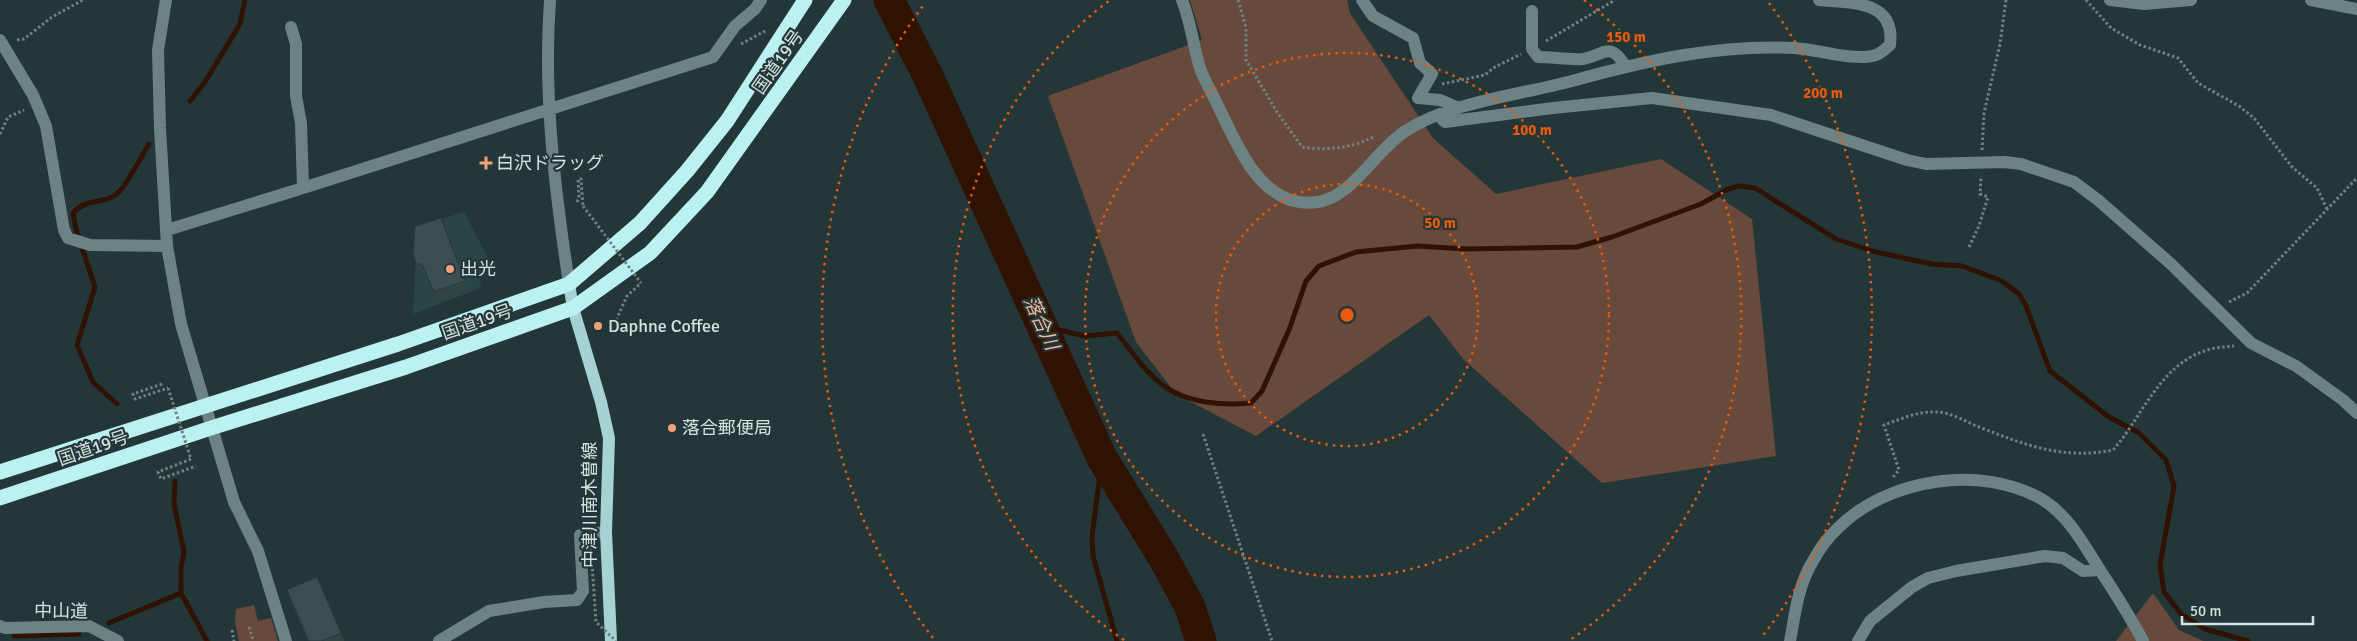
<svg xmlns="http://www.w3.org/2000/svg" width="2357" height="641" font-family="Signika,'Noto Sans JP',sans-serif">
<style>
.built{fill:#294545}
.green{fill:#674a3b}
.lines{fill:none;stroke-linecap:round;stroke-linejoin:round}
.stream{stroke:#2f1202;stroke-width:5}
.river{stroke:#2f1202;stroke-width:31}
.path{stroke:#718182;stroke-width:3;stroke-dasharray:2.5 2.5;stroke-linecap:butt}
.minor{stroke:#6d8283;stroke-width:12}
.major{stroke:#a5d2d3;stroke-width:12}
.highway{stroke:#bbf1f3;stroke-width:15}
.path-bridge{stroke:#718182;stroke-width:3;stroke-dasharray:2.5 2.5;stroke-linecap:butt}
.wall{fill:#344445}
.building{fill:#3c4f50;stroke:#2a3738}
.ring{fill:none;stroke:#e8590c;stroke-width:2.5;stroke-dasharray:2.5 5}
.poi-dot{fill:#f0a279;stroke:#243738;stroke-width:2}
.labels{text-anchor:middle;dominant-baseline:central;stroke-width:4.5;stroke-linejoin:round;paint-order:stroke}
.street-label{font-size:18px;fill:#d5e1e1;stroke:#243738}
.poi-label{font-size:18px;fill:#d5e1e1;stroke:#243738;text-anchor:start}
.water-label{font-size:19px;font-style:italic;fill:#f6b797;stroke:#243738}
.centre{fill:#e8590c;stroke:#243738;stroke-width:2.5}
.ring-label{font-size:15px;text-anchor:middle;font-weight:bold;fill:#e8590c;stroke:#243738;stroke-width:4.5;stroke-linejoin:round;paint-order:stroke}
</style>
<rect width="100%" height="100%" fill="#243738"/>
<!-- built -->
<path class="built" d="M464 212 488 258 480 279 481 288 413 314 417 226Z"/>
<!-- green -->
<path class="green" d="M1190 0H1347L1350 13 1433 138 1496 194 1661 159 1752 219 1776 456 1602 483 1464 360 1429 315 1256 436 1176 394 1136 342 1048 96 1202 40Z
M2153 593 2179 630 2203 641H2116Z
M254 605 258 621 271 618 278 641H239L235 622 236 609Z"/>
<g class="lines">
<!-- stream -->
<path class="stream" d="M190 101 205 82 240 24 245 0
M1043 326 1084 336 1117 333C1131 351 1146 373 1164 386 1187 403 1224 406 1251 403L1262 391 1289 330 1306 281 1319 266 1356 252 1417 246 1466 249 1577 247 1612 237 1701 204 1728 189 1739 186 1755 188 1836 239 1872 251 1932 264 1962 266 2002 281 2019 294 2026 306 2050 371 2109 417 2139 433 2166 460 2174 486 2160 565 2164 592 2181 614 2205 629 2248 641
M117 404 93 382 77 345 95 287 76 229 73 213C89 196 102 206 118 193 127 185 142 155 149 144
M1102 458 1092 537 1093 556 1117 641
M175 481 174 504 184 552 181 567V593L207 641
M109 623 181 593
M14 636 79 634"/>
<!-- river -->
<path class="river" d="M889 0 928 76 1102 458 1163 557 1190 607 1201 641"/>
<!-- path -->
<path class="path" d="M1238 0 1246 28V60L1277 112 1302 147C1327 151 1353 148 1375 136
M2086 0 2111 28 2140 45 2178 58 2198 83 2239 106 2254 118 2292 167 2317 188 2327 209
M17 40 24 39 52 17 83 0
M1546 41 1615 0
M741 44 767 30
M1442 84 1485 75 1493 68 1521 54
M0 134 8 117 24 110
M1982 150 1984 113 2000 44 2006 0
M577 202 579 198 578 179H581L583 206
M1969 247 1979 226 1988 197 1980 194 1981 176
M2229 302 2247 293 2357 178
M612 329 627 296 641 283
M162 384 133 394 135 399 168 388
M1203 434 1272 641
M191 459 158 472 161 479 196 466
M1893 477 1899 470 1884 425C1901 419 1918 411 1936 412 1951 412 1966 422 1979 427 2025 445 2063 460 2113 450 2144 415 2160 362 2211 349 2218 347 2226 347 2234 346
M249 627 253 641
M232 630 234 641"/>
<!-- minor -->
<path class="minor" d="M166 0 158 50 160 128 167 246 181 324 234 502 258 551 286 641
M550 0C543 95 555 190 569 284
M1182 0C1191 22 1193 46 1200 68 1205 82 1213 95 1219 108 1236 142 1254 190 1294 201 1346 214 1367 157 1404 132 1449 102 1520 95 1572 81 1644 61 1718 44 1794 48 1817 49 1855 62 1876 55 1882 53 1886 48 1890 45 1896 0 1851 3 1819 0
M1362 0 1373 16 1413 38 1420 63 1432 74 1418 98 1440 100 1459 108
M2110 0 2144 4 2191 0
M2311 0 2357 9
M1532 11V49L1538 57C1552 57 1569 60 1583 59 1605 55 1610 40 1626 67
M0 40 33 95 46 126 64 230 68 238 90 245 167 246
M1439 116 1445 122 1553 108 1652 98 1771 115 1907 160 1926 164 2004 162 2021 164 2074 182 2098 200 2171 264 2251 343 2296 366 2343 400 2357 413
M303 188 713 57 735 26 755 9 761 0
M167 230 303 188 301 123 296 96V44L291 27
M0 626 5 628 89 626 118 641
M439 641 489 611 544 602 577 600 583 591 580 535 606 532
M1790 641C1795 614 1798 585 1813 561 1819 550 1828 537 1838 528 1888 478 1982 464 2043 500 2069 516 2084 545 2100 570 2115 593 2130 616 2143 641
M1858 641 1870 621 1912 587 1928 578 1956 571 2045 556 2063 558 2083 571 2100 570"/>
<!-- major -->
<path class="major" d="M569 284 573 308 601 402 609 438 606 532 611 641"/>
<!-- highway -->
<path class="highway" d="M0 472 398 344 569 284 640 223 687 171 727 121 805 0
M0 498 211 428 406 367 573 308 650 253 707 192 844 0"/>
<!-- path-bridge -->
<path class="path-bridge" d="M583 206 641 283
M168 388 191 459
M591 549 596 622 616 641"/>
</g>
<!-- wall -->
<path class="wall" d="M441 218 468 290 437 301 425 272 419 273 416 264Z
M287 590 341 633 344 641H308L292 604Z"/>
<!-- building -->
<path class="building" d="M441 218 465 281 434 292 422 264H416L413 254 415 226Z
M317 577 341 633 322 641H309L287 590Z"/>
<!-- distance rings -->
<g class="ring">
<circle cx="1347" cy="315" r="131"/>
<circle cx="1347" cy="315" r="262"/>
<path d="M1124 640A394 394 0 0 1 1110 0M1584 0A394 394 0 0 1 1570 640"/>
<path d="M933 638A525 525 0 0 1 925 3M1769 3A525 525 0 0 1 1761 638"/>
</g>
<!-- markers -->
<g class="poi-dot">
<path d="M483.5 155.5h5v5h5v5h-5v5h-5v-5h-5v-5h5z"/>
<circle cx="450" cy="269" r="5"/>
<circle cx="598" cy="326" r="5"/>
<circle cx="672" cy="428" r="5"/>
</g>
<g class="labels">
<!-- street labels -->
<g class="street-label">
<text transform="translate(778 62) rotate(-55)">国道19号</text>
<text transform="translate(477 322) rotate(-19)">国道19号</text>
<text transform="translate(93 448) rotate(-19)">国道19号</text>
<text transform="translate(590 505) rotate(-90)">中津川南木曽線</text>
<text transform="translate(61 611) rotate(1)">中山道</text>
</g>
<!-- poi labels -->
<g class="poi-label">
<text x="496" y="163">白沢ドラッグ</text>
<text x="460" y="269">出光</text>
<text x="608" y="326">Daphne Coffee</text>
<text x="682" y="428">落合郵便局</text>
</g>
<!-- water labels -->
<g class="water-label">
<text transform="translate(1041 323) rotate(65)">落合川</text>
</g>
</g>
<circle cx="1347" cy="315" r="8" class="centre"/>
<g class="ring-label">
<text x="1626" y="42">150 m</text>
<text x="1823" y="98">200 m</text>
<text x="1532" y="135">100 m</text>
<text x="1440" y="228">50 m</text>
</g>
<!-- scale -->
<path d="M2182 616v8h131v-8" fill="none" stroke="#d5e1e1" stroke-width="2.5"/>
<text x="2190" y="616" font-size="15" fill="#d5e1e1" stroke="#243738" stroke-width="4" paint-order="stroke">50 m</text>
</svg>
